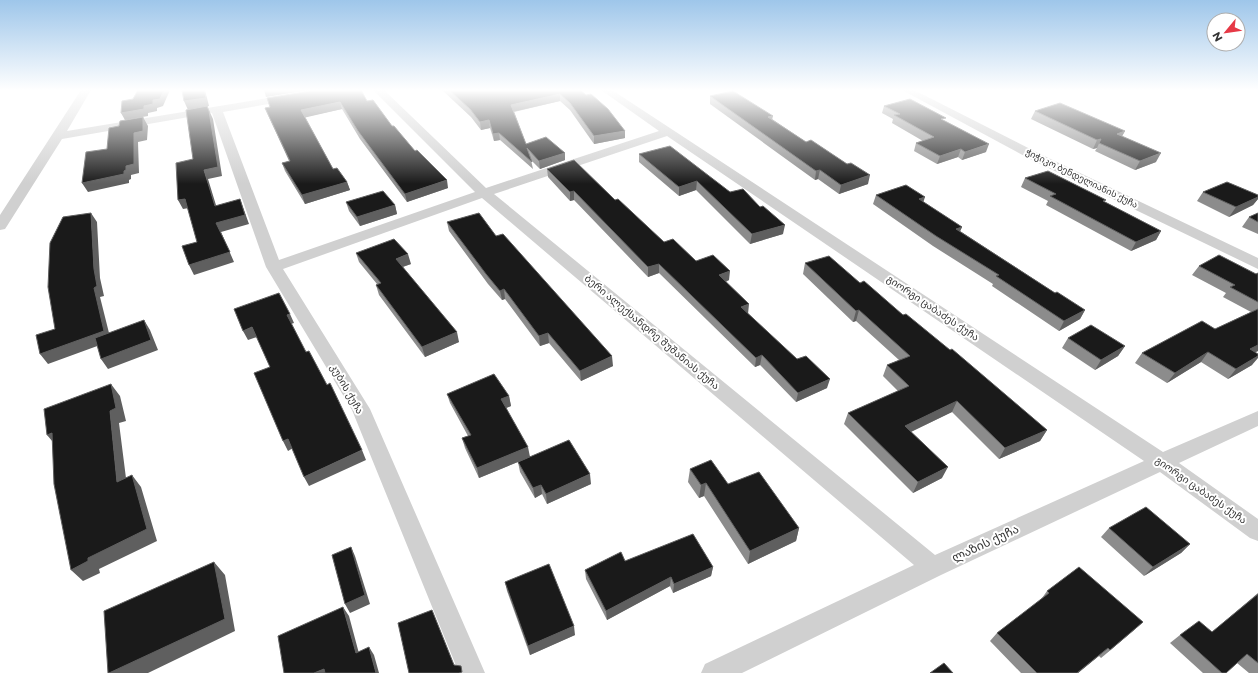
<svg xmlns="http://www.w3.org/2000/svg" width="1258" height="673" font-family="Montserrat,'Noto Sans Georgian',sans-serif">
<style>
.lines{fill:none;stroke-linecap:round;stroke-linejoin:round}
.minor{fill:#d0d0d0;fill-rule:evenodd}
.wall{fill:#8c8c8c}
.shaded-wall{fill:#5f5f5f}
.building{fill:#1a1a1a;stroke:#5f5f5f}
.labels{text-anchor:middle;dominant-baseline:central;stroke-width:4;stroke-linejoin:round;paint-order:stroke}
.far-street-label{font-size:9px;fill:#333;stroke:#fff}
.street-label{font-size:10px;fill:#333;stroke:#fff}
.near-street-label{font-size:12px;fill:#333;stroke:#fff}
</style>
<rect width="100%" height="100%" fill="#fff"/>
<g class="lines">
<!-- minor -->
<path class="minor" d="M81 90H91L67 131 316 90H337L336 92 332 93 223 112 279 260 475 192 373 90H384L486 188 659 131 601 90H612L1163 452 1258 411V426L1179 463 1258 519V541L1250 538 1160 472 941 575 742 673H701L705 664 914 565 482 198 283 269 370 409 485 673H459L352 410 266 267 212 113 62 139 7 226 5 229 0 230V215ZM667 136 1144 461 935 555 494 194Z
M902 90H914L1038 153 1258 258V269L1030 159Z"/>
</g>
<!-- wall -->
<path class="wall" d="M442 90H580L625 131V138L594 144 570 110 560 101 514 112 526 144 565 153V160L540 169 531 160 533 169 500 140 494 141 490 128 481 130 471 117Z
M710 96 772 119 868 184 839 194 818 179 815 180 710 104Z
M367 101 392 126 448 188 407 202 360 139 342 109 305 117 333 169 347 182 350 190 305 204 285 171 282 163 289 161 268 115 265 108Z
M884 106 945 121 986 152 962 160 958 157 937 164 914 151 916 143 923 141 892 123 893 119 882 113Z
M1035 111 1125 131 1122 136 1156 162 1135 170 1095 151 1097 148 1093 149 1031 119Z
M639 154 730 192 760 207 783 234 750 244 696 190 679 196 639 162Z
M547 169 615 200 664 242 729 280 726 282 748 314 827 388 796 402 760 365 755 367 659 273 648 277 574 200 570 201 548 177Z
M1025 178 1105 202 1161 231 1156 240 1131 251 1046 205 1048 201 1021 187Z
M1203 192 1258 195V199L1253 205 1229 217 1197 201Z
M876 195 923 202 962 227 960 231 1055 293 1085 310 1080 319 1059 331 992 286 993 284 933 246 873 204Z
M346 202 395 205 397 214 360 226 349 211Z
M1258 213V234L1242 227 1249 217Z
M447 222 496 236 613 366 581 381 549 343 540 346 505 299 502 300 488 284 449 231Z
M356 253 411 264 403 267 459 342 425 357 379 295 376 285 377 284 359 262Z
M805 263 860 283 950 350 1047 430 1040 441 999 459 952 412 911 432 942 478 913 493 844 424 848 413 898 391 883 376 887 365 899 360 856 321 853 322 803 274Z
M1199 266 1256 274 1258 273V351L1255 352 1252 365 1228 379 1201 362 1167 383 1135 363 1142 353 1215 329 1251 312 1223 297 1226 293 1192 275Z
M1068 338 1125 346 1118 356 1095 370 1062 348Z
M447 394 509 396 511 406 506 408 530 457 479 478 465 448 462 438 468 436 450 403Z
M518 462 591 484 547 504 542 494 535 498 520 472Z
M690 469 728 484 799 528 796 541 748 564 704 496 699 498 688 482Z
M1109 528 1190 544 1181 553 1144 576 1101 537Z
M625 561 713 567 711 576 673 593 670 586 607 620 586 579 585 570Z
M505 582 575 635 530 655 507 591Z
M1047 591 1143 622 1101 658 1099 656 1078 673H1021L990 641 997 633 1040 601Z
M1258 593V673H1249L1237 663 1226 673H1203L1170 643 1180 635 1212 632Z"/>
<!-- shaded-wall -->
<path class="shaded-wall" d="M164 90H170L163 106 157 108V111L148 113V116L125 120 121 113 144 106 153 100Z
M204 90H205L209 106 188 110 184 101Z
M264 90H310L266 97Z
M560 94V101L512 112 511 105Z
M340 102 342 109 303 118 301 110Z
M207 106 213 119 222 176 208 179 219 215 215 206 204 170Z
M773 116 771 124 768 117Z
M143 117 148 126 147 140 138 142 139 173 131 175V179L129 180V183L88 192 82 183 124 171 126 166 134 133Z
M489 120 490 128 481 130 480 122Z
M625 131V138L594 144V136Z
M1125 131 1120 140 1117 134Z
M499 133 500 140 494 141 493 134Z
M1101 139 1097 148 1093 149 1097 140Z
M989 144 986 152 962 160 965 152Z
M961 149 958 157 937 164 940 156Z
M565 153V160L540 169 539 161Z
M1161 153 1156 162 1135 170 1140 161Z
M820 170 818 179 815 180 816 171Z
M870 175 868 184 839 194 841 185Z
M447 180 448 188 407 202 405 194Z
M697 181 696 190 679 196V187Z
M347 182 350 190 305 204 302 195Z
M574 191V200L570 201V192Z
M925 197 922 206 919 199Z
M1258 197V199L1253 205 1229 217 1236 207Z
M185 199 189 208 183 209 178 200Z
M240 199 249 224 221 232 234 262 194 275 189 265 216 223Z
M395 205 397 214 360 226 357 217Z
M91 213 97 222 100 278 104 296 100 297 111 341 48 364 40 354 94 269Z
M785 225 783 234 750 244 752 234Z
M962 227 958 236 956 229Z
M1161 231 1156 240 1131 251 1136 242Z
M408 254 411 264 399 268 396 259Z
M659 264V273L648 277V267Z
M730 271 729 280 718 284 719 275Z
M504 289 505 299 502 300 500 291Z
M749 304 748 314 741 307Z
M859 310 856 321 853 322 856 311Z
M1085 310 1080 319 1059 331 1064 321Z
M290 314 294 323 291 324 287 315Z
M144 320 150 330 158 350 108 369 101 359Z
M252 327 257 337 248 340 243 331Z
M457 332 459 342 425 357 422 347Z
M548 333 549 343 540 346 539 336Z
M1258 345V351L1242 359 1250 349Z
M1125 346 1118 356 1095 370 1101 360Z
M1208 352 1201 362 1167 383 1175 373Z
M762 355 760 365 755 367 756 358Z
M612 356 613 366 581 381 580 371Z
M1258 356V358L1252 365 1228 379 1236 369Z
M830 379 827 388 796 402 798 393Z
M111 384 120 396 126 421 119 423 128 494 117 482 110 411Z
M509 396 511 406 503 409 501 399Z
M957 401 952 412 900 437 905 426Z
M1047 430 1040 441 999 459 1005 448Z
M52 433 58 448 47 435Z
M288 439 293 448 288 451 283 441Z
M528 447 530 457 479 478 477 468Z
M362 450 366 460 309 486 304 477Z
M948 467 942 478 913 493 918 482Z
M590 474 591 484 547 504 546 494Z
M132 475 141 487 157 541 99 569 100 573 83 581 71 570 88 558Z
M706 483 704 496 699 498 701 485Z
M541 485 542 494 535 498 533 488Z
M799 528 796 541 748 564 750 551Z
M1190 544 1181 553 1144 576 1153 567Z
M351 547 355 556 370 604 350 613 345 604Z
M214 562 225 575 235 631 148 673H109Z
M713 567 711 576 673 593 674 584Z
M671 577 670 586 607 620 606 611Z
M343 607 349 616 361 661 356 653Z
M1143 622 1133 631 1101 658 1110 650Z
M574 626 575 635 530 655 528 646Z
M369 647 374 655 379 673H376Z
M1108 648 1078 673H1077Z
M324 669 327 673H314Z"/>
<!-- building -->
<path class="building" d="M138 90H164L160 99 153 100V104L144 106V109L121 113 122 101 133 99Z
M182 90H204L206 98 184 101Z
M316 90H361L367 101 373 100 392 126H394L415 151 417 150 447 180 405 194 358 131 340 102 301 110 333 169 337 168 347 182 302 195 282 163 290 161 265 108 270 107 267 98Z
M449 90H580L586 95 591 94 608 109 625 131 594 136 570 103 560 94 511 105 526 144 546 137 565 153 539 161 527 148 532 162 499 133 493 134 489 120 480 122 470 109Z
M733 91 773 116 768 117 806 142 811 140 847 164 851 163 870 175 841 185 820 170 816 171 710 96Z
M910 99 946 118 941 119 989 144 965 152 961 149 940 156 916 143 934 137 894 115 900 114 884 106Z
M1060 103 1125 131 1117 134 1161 153 1140 161 1099 143 1101 139 1097 140 1035 111Z
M207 106 209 111 218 167 204 170 215 206 240 199 245 215 216 223 230 252 189 265 182 246 197 242 185 199 178 200 176 163 193 159 186 110Z
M143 117V131L134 133V164L126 166V170L124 171V174L82 183 86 152 107 149 109 128 119 126 120 121Z
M670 146 730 192 743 189 760 207 763 206 785 225 752 234 697 181 679 187 639 154Z
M574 160 615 200 618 199 664 242 673 239 696 261 713 255 730 271 719 275 749 304 741 307 797 359 806 356 830 379 798 393 762 355 756 358 659 264 648 267 574 191 570 192 547 169Z
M1048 171 1106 200 1103 201 1161 231 1136 242 1050 196 1056 194 1025 178Z
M1227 182 1258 195V197L1236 207 1203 192Z
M906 185 925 197 919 199 962 227 956 229 1055 293 1057 292 1085 310 1064 321 996 276 999 275 936 236 876 195Z
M383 191 395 205 357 217 346 202Z
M91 213 94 269 97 286 94 288 104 331 40 354 36 335 55 329 48 287 50 243 63 217Z
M479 213 496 236 503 234 612 356 580 371 548 333 539 336 504 289 500 291 486 274 447 222Z
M1258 213V222L1249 217Z
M394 239 408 254 396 259 457 332 422 347 376 285 381 283 356 253Z
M1219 255 1256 274 1258 273V302L1230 287 1235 285 1199 266Z
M829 256 860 283 864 281 903 315 906 314 950 350 952 349 1047 430 1005 448 957 401 905 426 948 467 918 482 848 413 909 386 887 365 910 356 859 310 856 311 805 263Z
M279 293 290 314 287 315 306 352 309 351 327 385 330 383 362 450 304 477 288 439 283 441 254 373 270 367 252 327 243 331 234 309Z
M1258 309V345L1250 349 1258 354V356L1236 369 1208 352 1175 373 1142 353 1202 321 1215 329Z
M144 320 151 340 101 359 95 338Z
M1091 325 1125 346 1101 360 1068 338Z
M494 374 509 396 501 399 528 447 477 468 462 438 471 435 447 394Z
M111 384 116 408 110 411 117 482 132 475 147 529 88 558V561L71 570 54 484 52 433 47 435 44 409Z
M569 440 590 474 546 494 541 485 533 488 518 462Z
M711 460 728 484 759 472 799 528 750 551 706 483 701 485 690 469Z
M1146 507 1190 544 1153 567 1109 528Z
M693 534 713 567 674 584 671 577 606 611 585 570 621 552 625 561Z
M351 547 365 595 345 604 332 555Z
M214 562 225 619 109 673H108L104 611Z
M549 564 574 626 528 646 505 582Z
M1079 567 1143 622 1110 650 1108 648 1077 673H1037L997 633 1049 593 1047 591Z
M1258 594V663L1247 654 1226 673H1222L1180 635 1199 621 1212 632Z
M343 607 356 653 369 647 376 673H325L324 669 314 673H284L278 636Z
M432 610 454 665 461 666 462 672 459 673H409L398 623Z
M944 663 953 673H930Z"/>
<!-- sky -->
<linearGradient id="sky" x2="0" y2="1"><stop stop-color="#9ec6ea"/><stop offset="0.49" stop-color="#fff"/><stop offset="1" stop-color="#fff" stop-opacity="0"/></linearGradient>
<rect width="1258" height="184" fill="url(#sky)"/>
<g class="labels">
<!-- far-street labels -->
<g class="far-street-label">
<text transform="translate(1082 178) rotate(26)">ჭიჭიკო ბენდელიანის ქუჩა</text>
</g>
<!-- street labels -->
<g class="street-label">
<text transform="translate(933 308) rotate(34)">გიორგი ცაბაძეს ქუჩა</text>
<text transform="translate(652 332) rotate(40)">ბერი ალექსანდრე შუშანიას ქუჩა</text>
<text transform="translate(347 389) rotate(60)">კუბის ქუჩა</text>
<text transform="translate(1201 490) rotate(35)">გიორგი ცაბაძეს ქუჩა</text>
</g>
<!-- near-street labels -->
<g class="near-street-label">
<text transform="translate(985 543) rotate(-25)">ლაზის ქუჩა</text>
</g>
</g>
<!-- north arrow -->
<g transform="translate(1226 32) rotate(241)"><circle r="19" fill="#ffffff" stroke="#adadad"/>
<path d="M0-3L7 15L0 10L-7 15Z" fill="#e63946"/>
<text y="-6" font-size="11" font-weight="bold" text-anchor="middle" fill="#333333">N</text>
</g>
</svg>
